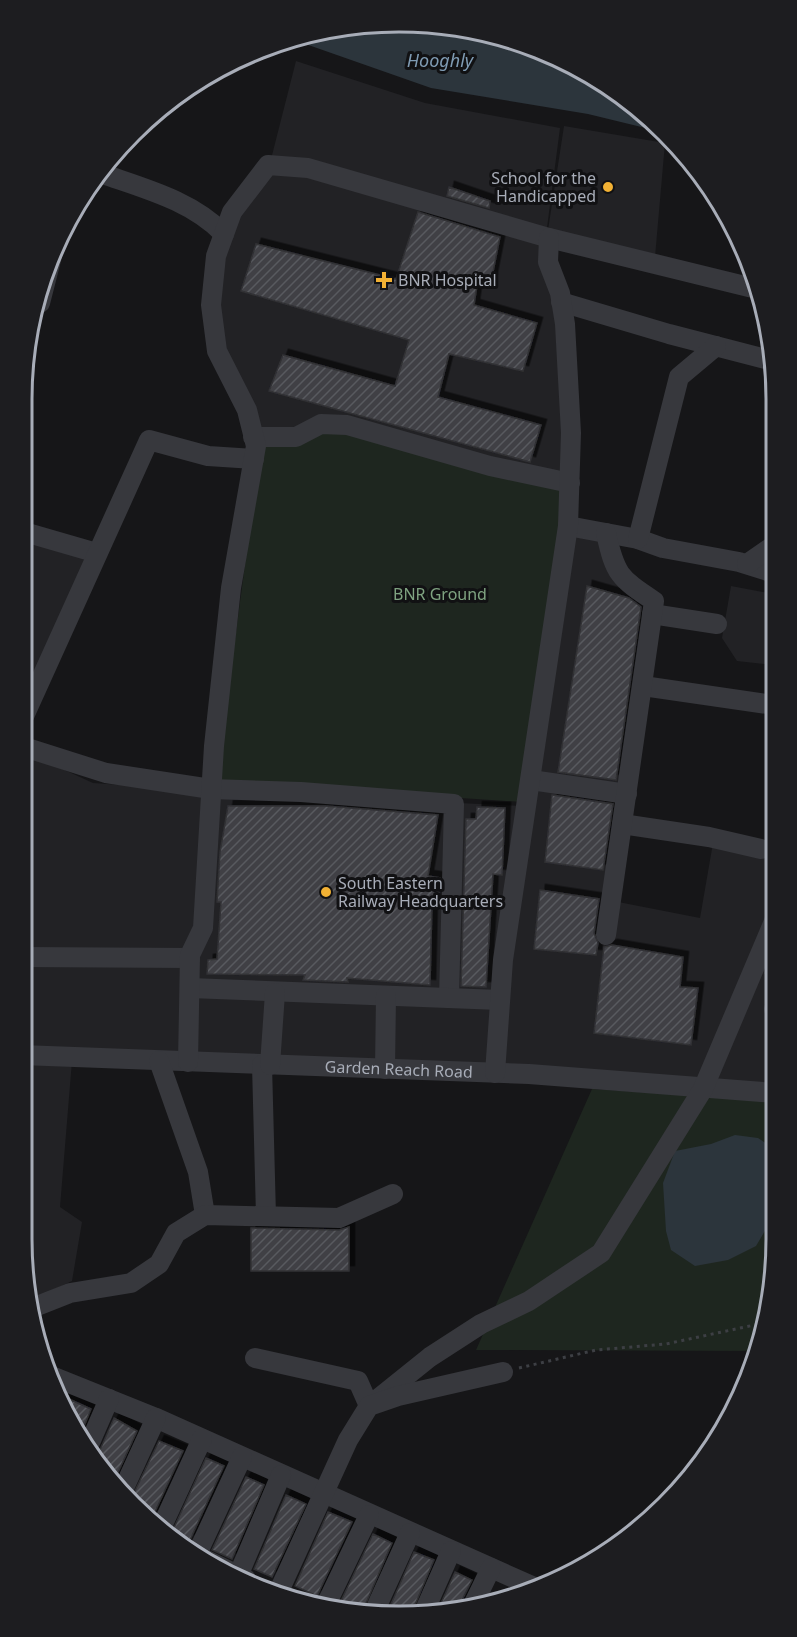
<svg xmlns="http://www.w3.org/2000/svg" width="797" height="1637" font-family="'Noto Sans',sans-serif">
<style>
.built{fill:#222225}
.park{fill:#1e261f}
.water{fill:#2c353c}
.building{fill:url(#building-hatch);stroke:#303034;stroke-width:1.5;filter:url(#shadow)}
.lines{fill:none;stroke-linecap:round;stroke-linejoin:round}
.path{stroke:#3d3f44;stroke-width:3;stroke-dasharray:3 4.5;stroke-linecap:butt}
.minor{stroke:#37383d;stroke-width:20}
.poi-dot{fill:#f2b134;stroke:#111113;stroke-width:2}
.labels{text-anchor:middle;dominant-baseline:central;stroke-width:6;stroke-linejoin:round;paint-order:stroke}
.poi-label{font-size:16px;fill:#a8adb8;stroke:#111113;text-anchor:start}
.park-label{font-size:16px;fill:#7fa381;stroke:#111113}
.street-label{font-size:16px;fill:#a8adb8;stroke:#111113}
.water-label{font-size:18px;font-style:italic;fill:#7f9bb3;stroke:#111113}
.rim{fill:none;stroke:#a8adb8;stroke-width:3}
</style>
<defs>
<pattern id="building-hatch" width="6" height="6" patternUnits="userSpaceOnUse" patternTransform="scale(1.5)"><rect width="6" height="6" fill="#404145"/><path d="M-1 1l2-2M0 6l6-6M5 7l2-2" fill="none" stroke="#595a5e"/></pattern>
<filter id="shadow"><feDropShadow dx="5.5" dy="-5.5" stdDeviation="0" flood-color="#0009"/></filter>
</defs>
<rect width="100%" height="100%" fill="#161618"/>
<!-- built -->
<path class="built" d="M296 61 425 103 560 128 545 243 556 293 566 476 296 431H258L222 349 216 304 221 256 238 213 268 171Z
M564 126 665 143 655 257 548 230Z
M572 532 602 537 651 603 608 900 700 918 713 843 775 855V893L702 1079 501 1068 509 960Z
M21 533 91 553 21 715Z
M731 586 774 594V665L737 661 722 638Z
M21 750 93 783 206 791 182 1057 21 1050Z
M215 791 521 806 492 1068 194 1056V955Z
M775 907V1086L705 1080Z
M21 1059 72 1061 60 1207 82 1222 72 1281 31 1300 21 1238Z"/>
<!-- park -->
<path class="park" d="M322 427 564 488 523 802 216 782 261 445Z
M592 1089 775 1101 776 1239 754 1351 476 1350Z"/>
<!-- water -->
<path class="water" d="M399 21 543 50 629 99 662 132 588 114 431 88 297 41Z
M735 1135 758 1138 776 1150V1212L756 1246 728 1260 695 1266 671 1250 666 1231 663 1183 675 1151 711 1144Z"/>
<!-- building -->
<path class="building" d="M449 187 490 201 489 208 447 196Z
M418 212 500 237 491 282 478 279 474 305 537 323 523 371 449 354 438 397 541 425 530 462 269 391 283 355 395 386 409 340 241 291 256 244 396 279Z
M587 586 629 598 641 607 616 780 558 772Z
M552 795 613 804 603 870 545 862Z
M228 806H326L438 815 428 876 440 878 439 906 432 903 430 985 347 978 348 982 303 980 305 975 207 974 208 960 217 959 221 902H217L220 852Z
M477 807 505 808 502 875 493 874 486 987 461 986 466 819H476Z
M540 890 599 899 594 933 598 943 596 955 534 949Z
M612 945 683 957 680 987 698 988 691 1045 594 1033 604 947Z
M775 950V977L765 973Z
M349 1227V1271H251V1228L339 1230Z
M60 1395 91 1409 81 1434 80 1432Z
M114 1418 137 1431 114 1481 99 1469 93 1457 99 1452Z
M159 1441 183 1451 153 1516 132 1497Z
M206 1458 224 1466 190 1540 172 1532Z
M246 1477 264 1485 232 1559 212 1550Z
M286 1495 306 1504 272 1577 254 1569Z
M328 1512 352 1522 317 1596 295 1586Z
M373 1534 392 1543 363 1610 343 1609 338 1607Z
M414 1552 434 1560 412 1612 388 1611Z
M455 1572 472 1580 462 1600V1609L437 1612Z"/>
<g class="lines">
<!-- path -->
<path class="path" d="M519 1368 596 1350 666 1344 759 1324"/>
<!-- minor -->
<g class="minor">
<path d="M103 174C146 189 192 201 224 234"/>
<path d="M561 302 669 334 773 361"/>
<path d="M40 303 54 248"/>
<path d="M253 437H296L321 424 347 425 490 466 570 483"/>
<path d="M568 526 638 539 663 548 739 562 774 573"/>
<path d="M21 531 97 553"/>
<path d="M638 539 679 377 716 346"/>
<path d="M747 564 773 546"/>
<path d="M652 614 717 624"/>
<path d="M643 686 774 705"/>
<path d="M21 723 149 440 208 456 254 459"/>
<path d="M21 746 106 773 211 789 301 792 454 804 449 998"/>
<path d="M531 780 627 794"/>
<path d="M622 824 709 837 761 849"/>
<path d="M606 935 654 601C619 578 615 574 606 533"/>
<path d="M21 957 190 958"/>
<path d="M190 988 500 1000"/>
<path d="M774 1009H775"/>
<path id="s1" d="M21 1055 529 1074 775 1093"/>
<path d="M159 1061 198 1172 205 1215"/>
<path d="M188 1062 190 955 203 928 214 746 231 588 256 446 247 410 217 351 211 305 216 256 232 212 268 165 308 168 549 238 757 289"/>
<path d="M262 1065 266 1216"/>
<path d="M270 1065 275 993"/>
<path d="M385 1069 386 996"/>
<path d="M495 1073 503 960 568 526 571 433 565 324 560 293 548 262 549 238"/>
<path d="M32 1308 70 1293 131 1283 159 1264 176 1233 205 1215 339 1218 393 1194"/>
<path d="M255 1358 358 1381 369 1406 430 1357 481 1324 529 1301 601 1253 703 1089 775 919"/>
<path d="M49 1375 156 1418 534 1587"/>
<path d="M88 1447 109 1399"/>
<path d="M123 1490 156 1418"/>
<path d="M163 1524 202 1439"/>
<path d="M197 1554 242 1457"/>
<path d="M200 1557 246 1579"/>
<path d="M238 1576 281 1475"/>
<path d="M279 1591 348 1440 369 1406 398 1396 503 1372"/>
<path d="M473 1605 491 1568"/>
<path d="M324 1609 369 1515"/>
<path d="M375 1610 410 1533"/>
<path d="M424 1612 451 1551"/>
</g>
</g>
<!-- markers -->
<g class="poi-dot">
<circle cx="608" cy="187" r="6"/>
<path d="M381 271h6v6h6v6h-6v6h-6v-6h-6v-6h6z"/>
<circle cx="326" cy="892" r="6"/>
</g>
<g class="labels">
<!-- poi labels -->
<g class="poi-label">
<text x="596" y="178" text-anchor="end">School for the<tspan x="596" dy="18">Handicapped</tspan></text>
<text x="398" y="280">BNR Hospital</text>
<text x="338" y="883">South Eastern<tspan x="338" dy="18">Railway Headquarters</tspan></text>
</g>
<!-- park labels -->
<g class="park-label">
<text x="440" y="594">BNR Ground</text>
</g>
<!-- street labels -->
<g class="street-label">
<text stroke="none"><textPath href="#s1" startOffset="378">Garden Reach Road</textPath></text>
</g>
<!-- water labels -->
<g class="water-label">
<text x="440" y="60">Hooghly</text>
</g>
</g>
<!-- crop -->
<path d="M0 0H797V1637H0ZM399 32H399A367 367 0 0 1 766 399V1239A367 367 0 0 1 399 1606H399A367 367 0 0 1 32 1239V399A367 367 0 0 1 399 32Z" fill="#1d1d20" fill-rule="evenodd"/>
<path class="rim" d="M399 32H399A367 367 0 0 1 766 399V1239A367 367 0 0 1 399 1606H399A367 367 0 0 1 32 1239V399A367 367 0 0 1 399 32Z"/>
</svg>
